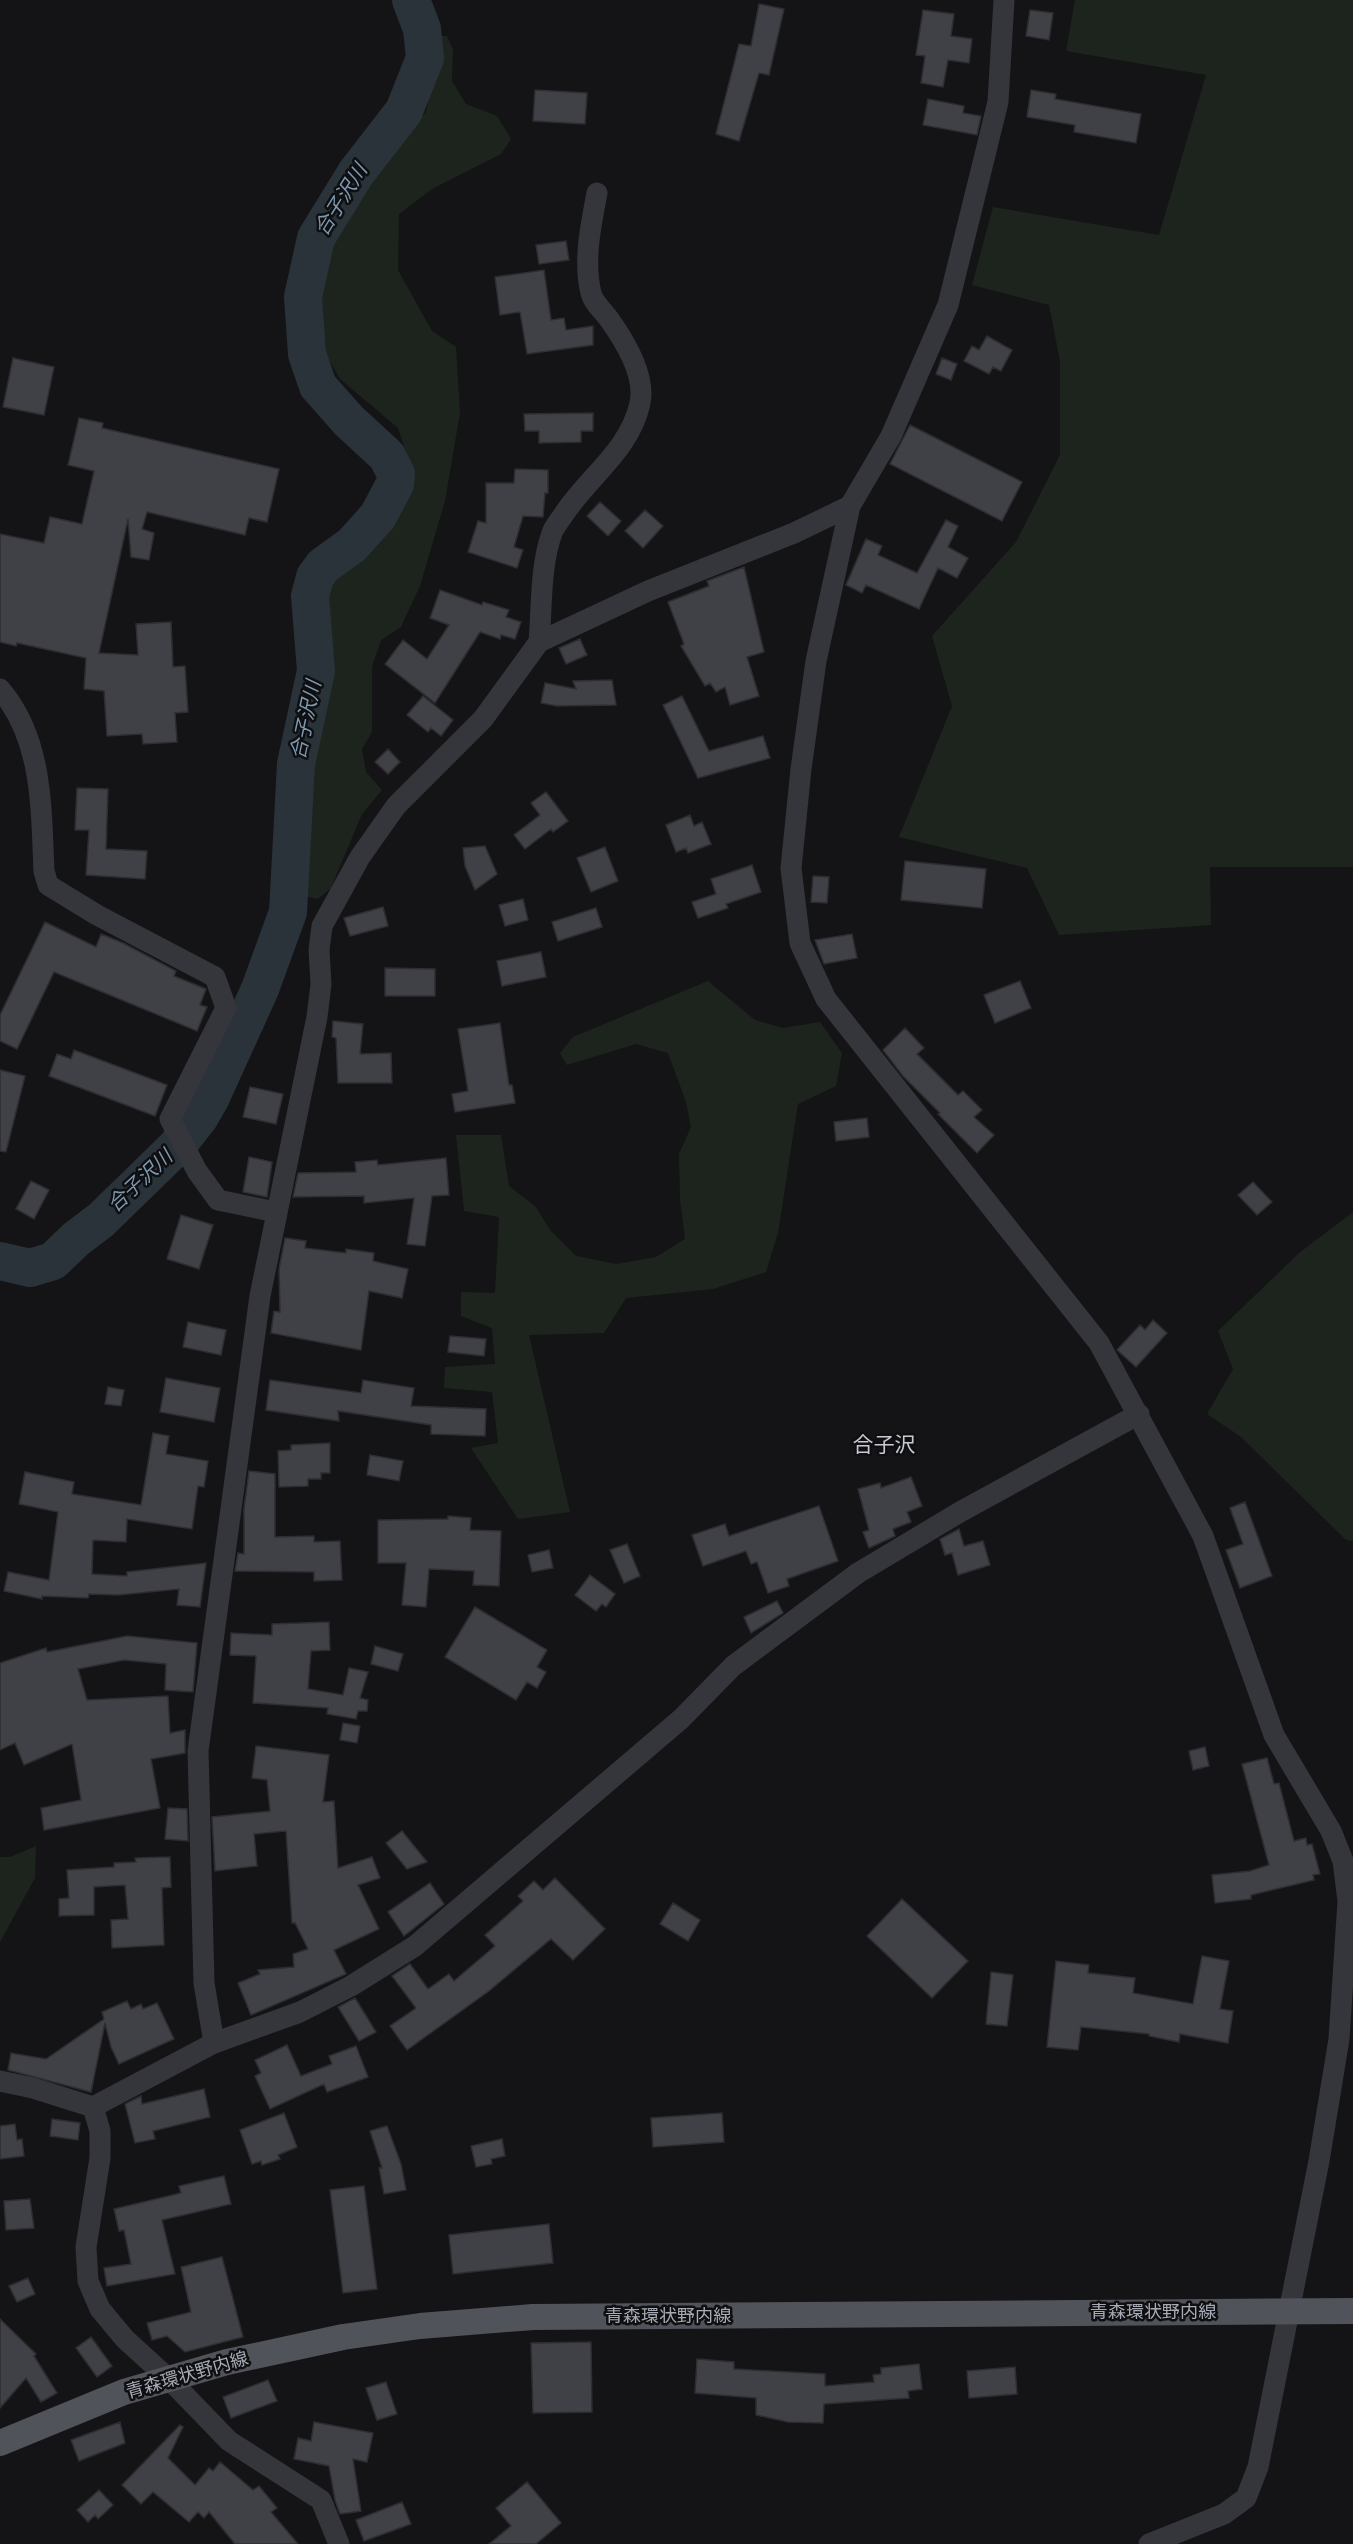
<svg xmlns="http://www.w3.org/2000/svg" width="1353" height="2544" font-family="Signika,'Noto Sans JP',sans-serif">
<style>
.green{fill:#1d241d}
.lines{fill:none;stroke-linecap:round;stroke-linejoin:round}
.river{stroke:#2b333a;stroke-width:38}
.building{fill:#404146;stroke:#2e2e32;stroke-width:1.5}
.minor{stroke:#35363b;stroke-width:21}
.major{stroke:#51535a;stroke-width:26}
.labels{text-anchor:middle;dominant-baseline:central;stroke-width:5;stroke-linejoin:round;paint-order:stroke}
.street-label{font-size:18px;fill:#a6abb6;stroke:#0f0f11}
.water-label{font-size:20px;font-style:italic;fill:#7d99b1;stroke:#0f0f11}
.quarter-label{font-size:21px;fill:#c7cad2;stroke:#0f0f11}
</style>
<rect width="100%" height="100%" fill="#141416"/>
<!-- green -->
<path class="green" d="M1075 0H1353V867H1210L1211 925 1059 935 1027 868 899 837 952 706 932 636 1016 542 1060 455V361L1049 305 972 285 993 207 1159 235 1206 75 1066 51Z
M435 36H447L453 49 452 81 466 104 497 116 511 139 501 154 432 189 399 214 398 270 432 331 456 347 460 413 445 501 420 586 401 627 381 640 372 667V732L362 749 366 772 382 790 362 814 331 888 318 899 304 896 303 852 311 746 322 653 314 605 330 570 356 555 386 531 413 474 398 428 340 379 321 346 319 306 331 235 359 183 426 112 433 78Z
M708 981 755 1020 783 1028 820 1022 842 1053 836 1086 798 1104 778 1233 766 1272 713 1289 626 1298 604 1333 529 1335 570 1512 518 1519 471 1448 498 1443 492 1392 444 1388 445 1367 495 1364 492 1328 461 1316V1292L495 1293 499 1217 464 1211 456 1135H501L509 1186 536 1207 550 1230 576 1256 616 1264 656 1257 685 1239 680 1199 679 1154 691 1127 686 1102 668 1053 636 1044 567 1065 560 1053 573 1037Z
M1353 1212V1541L1346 1540 1241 1437 1207 1414 1233 1369 1218 1331 1299 1253Z
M36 1846 35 1878 0 1942V1857H10Z"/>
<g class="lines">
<!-- river -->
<path class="river" d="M0 1261 30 1268 53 1261 76 1239 101 1220 176 1147 199 1118 211 1097 260 989 288 912 296 764 316 671 310 596 315 577 323 566 352 545 378 516 395 484 396 474 387 456 349 421 318 386 307 354 303 297 316 238 356 173 404 111 425 58 422 29 411 0"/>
</g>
<!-- building -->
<path class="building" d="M759 4 784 9 769 75 759 73 739 141 716 134 739 44 751 46Z
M923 10 954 14 951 36 972 39 969 63 948 60 943 87 921 83 925 56 916 55Z
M1030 10 1053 13 1049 40 1026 36Z
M535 90 587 93 585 124 533 121Z
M1031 90 1056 94 1055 99 1141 114 1136 143 1074 132 1075 125 1027 117Z
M928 99 964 106 963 113 981 116 977 135 923 125Z
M566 241 569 260 539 264 536 245Z
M544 270 551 320 564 318 566 330 593 326V345L527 354 520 312 500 315 495 277Z
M987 336 1012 350 1001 371 993 367 989 374 964 361 972 346 979 350Z
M13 358 54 367 44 415 3 407Z
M942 358 957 364 951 380 936 374Z
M593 413V431H581V442L539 443V431H525L524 414Z
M79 418 103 423 102 428 279 469 267 522 249 518 245 535 147 512 142 529 154 533 149 560 131 557 128 519 99 653 138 655 136 624 171 622 173 667 185 666 188 712 175 713 177 742 143 744 142 734 107 736 104 691 84 689 86 658 17 643 16 646 0 642V534L44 543 50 517 82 524 94 471 68 465Z
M910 425 1022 482 1002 521 890 464Z
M515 469 548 470V493H545L543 517 523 516 514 547 523 550 517 568 468 552 478 521 486 523V483H514Z
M600 502 621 521 608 536 587 516Z
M645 510 663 526 643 548 625 531Z
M946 520 958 526 948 547 968 558 957 578 938 568 919 609 866 585 862 593 846 585 866 539 882 546 878 555 917 573Z
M744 567 764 652 747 657 759 696 730 705 725 687 716 692 710 683 705 686 681 646 684 644 668 602 709 586 707 581Z
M440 590 482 605 483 602 509 610 506 617 521 622 515 639 501 635 500 639 480 632 435 703 385 664 403 640 427 659 449 625 430 618Z
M580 639 587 655 566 664 559 648Z
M612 680 616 705 557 706 541 703 545 683 576 689 573 681Z
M423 696 453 720 441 736 431 728 428 732 407 715Z
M682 696 709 751 763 736 770 758 698 778 663 705Z
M388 749 400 762 388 774 375 762Z
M77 788 108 789 106 849 147 851 145 879 86 875 89 830H75Z
M546 792 568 821 553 832 551 829 525 849 514 835 540 815 531 803Z
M690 815 694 826 702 822 711 844 688 853 686 848 676 852 666 825Z
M485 846 497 874 475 890 465 866 463 848Z
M605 847 618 881 591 892 577 858Z
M905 861 986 869 982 908 901 900Z
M752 865 761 892 726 904 728 908 698 918 692 902 716 894 711 879Z
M813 876 829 877 827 903 811 902Z
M523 899 528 920 505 926 499 905Z
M383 907 388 926 350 936 344 918Z
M596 908 602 927 558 941 552 922Z
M45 922 96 947 101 934 123 943 176 971 174 976 206 989 200 1005 207 1007 197 1031 54 972 17 1049 0 1041V1015Z
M852 934 857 958 824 964 815 940Z
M541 952 546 977 502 986 497 961Z
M385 968 435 969V996H385Z
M1020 981 1031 1008 995 1023 984 995Z
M333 1021 363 1024 360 1054 391 1053 392 1083H338L336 1038 332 1037Z
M500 1023 509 1085H512L515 1103 455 1112 452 1094 468 1091 458 1029Z
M905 1028 924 1048 917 1054 958 1095 963 1091 982 1110 974 1117 994 1135 977 1153 938 1114 940 1113 903 1076 883 1050Z
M74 1050 167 1085 155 1116 49 1076 57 1054 71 1059Z
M0 1070 25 1076 6 1152 0 1151Z
M250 1087 283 1094 276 1124 243 1117Z
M867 1118 869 1137 836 1141 834 1122Z
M249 1157 272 1162 267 1197 243 1192Z
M446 1158 449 1195 432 1196 425 1246 407 1244 414 1198 364 1203V1196L293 1197 298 1173 356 1172 355 1162 377 1160 378 1165Z
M31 1181 49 1190 34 1219 16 1209Z
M1253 1182 1272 1202 1257 1215 1238 1195Z
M181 1215 213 1225 199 1269 167 1259Z
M285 1238 306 1241 305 1248 346 1253V1249L374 1253 373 1261 408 1269 402 1298 369 1291 361 1350 271 1333 274 1311 280 1312 279 1269Z
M1153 1320 1167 1333 1136 1367 1117 1350 1140 1325 1145 1330Z
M188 1322 226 1330 221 1355 183 1347Z
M450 1336 486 1339 484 1356 448 1352Z
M166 1378 220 1388 214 1422 160 1412Z
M270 1380 361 1393 363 1380 414 1388 411 1406 486 1409 485 1436 431 1434V1425L338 1411 339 1421 266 1410Z
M108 1387 124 1390 121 1406 105 1404Z
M153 1433 169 1436 166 1454 208 1461 204 1487 198 1486 192 1529 127 1519 126 1542 93 1540 92 1574 127 1576V1572L206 1563 200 1607 177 1605 179 1589 118 1595 89 1594 88 1598 42 1596V1599L4 1591 8 1572 49 1580 58 1512 19 1504 25 1472 74 1482 72 1494 141 1505Z
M330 1443V1473H321V1479H308V1486L279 1487 278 1451 291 1450V1445Z
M370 1455 403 1461 399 1481 367 1475Z
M249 1471 275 1474V1537L314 1536V1542L340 1541 342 1580 314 1581V1572L235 1571 238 1553 244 1554V1509Z
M911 1477 922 1506 907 1512 911 1522 893 1529 895 1536 869 1548 863 1532 869 1530 858 1489 880 1483 881 1488Z
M1245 1502 1272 1576 1240 1588 1226 1550 1243 1544 1230 1508Z
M819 1506 838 1561 787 1579 789 1586 768 1593 757 1562 751 1564 746 1551 703 1566 692 1535 725 1524 729 1536Z
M448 1516 471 1518 470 1530 501 1531 499 1586 473 1585 474 1571 429 1569 426 1607 402 1605 406 1563H378V1520L448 1519Z
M959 1529 964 1546 983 1541 990 1565 958 1575 952 1553 945 1555 940 1539Z
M627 1544 640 1576 624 1583 610 1550Z
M549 1550 553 1568 532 1572 528 1555Z
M590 1575 615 1594 606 1607 602 1604 596 1611 575 1595Z
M777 1601 783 1613 751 1633 744 1617Z
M475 1607 547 1650 537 1667 546 1672 537 1688 527 1682 516 1700 445 1657Z
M329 1622 330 1650 311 1651 308 1689 343 1695 349 1668 368 1672 360 1698 368 1700 367 1711H358L356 1719 327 1714 328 1708 253 1703 256 1656 230 1655 231 1633 272 1635V1624Z
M127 1636 197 1643 193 1692 165 1690 166 1664 124 1660 78 1669 87 1700 168 1696 170 1733 185 1730V1753L151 1759 160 1808 44 1830 41 1808 81 1800 72 1744 24 1765 15 1743 0 1750V1663L46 1648 47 1652Z
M375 1646 403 1654 398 1671 371 1664Z
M343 1723 360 1726 357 1743 340 1740Z
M256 1746 329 1755 323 1802 334 1801 338 1868 372 1857 380 1878 358 1885 379 1929 334 1950 346 1974 251 2015 238 1983 260 1974 258 1970 294 1967 293 1954 308 1949 295 1923H292L286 1831 254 1834 257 1866 215 1871 212 1817 270 1811 267 1780 252 1778Z
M1205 1747 1209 1766 1193 1770 1189 1751Z
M1267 1758 1274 1784 1279 1783 1294 1841 1306 1838 1307 1845 1312 1844 1320 1874 1313 1875 1314 1880 1251 1895V1899L1215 1903 1212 1875 1250 1871 1269 1865 1242 1764Z
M168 1808 187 1809 188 1841 165 1839Z
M402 1831 427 1862 407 1869 386 1843Z
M170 1857 171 1887 162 1888 164 1945 112 1948 111 1920 128 1919 125 1885 94 1887V1915L59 1916V1899L69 1898 67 1870 114 1867V1863L136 1862 135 1858Z
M555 1878 605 1929 573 1960 551 1939 489 1991 407 2050 390 2026 416 2008 392 1976 410 1964 428 1989 449 1974 454 1981 495 1946 485 1935 523 1901 518 1896 534 1881 543 1890Z
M430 1883 444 1904 404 1936 388 1912Z
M902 1899 968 1961 932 1998 867 1936Z
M673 1903 700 1920 688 1941 660 1924Z
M1202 1956 1229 1961 1220 2009 1233 2011 1228 2043 1180 2034 1179 2042 1149 2036V2034L1081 2027 1078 2050 1047 2047 1056 1961 1089 1965 1088 1973 1135 1978 1133 1993 1193 2004Z
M991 1972 1013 1975 1007 2026 986 2024Z
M355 1998 376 2032 359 2041 338 2007Z
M127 2001 131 2009 141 2004 143 2009 157 2003 174 2039 119 2064 111 2047 105 2023 91 2092 8 2070 11 2053 46 2059 104 2019 102 2012Z
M287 2045 301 2076 332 2064 329 2056 356 2046 368 2077 327 2092 324 2084 270 2109 255 2076 261 2073 255 2060Z
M204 2089 210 2117 153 2131 155 2139 135 2143 125 2104 141 2096 142 2104Z
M284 2113 297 2147 278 2155 280 2159 262 2165 261 2161 252 2164 240 2130Z
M722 2113 724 2142 653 2147 651 2118Z
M52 2119 80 2123 78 2140 50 2136Z
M15 2124 17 2140 22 2139 24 2156 0 2159V2126Z
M387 2126 401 2164 406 2190 384 2194 379 2168H382L370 2131Z
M502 2139 505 2156 491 2159 492 2164 476 2167 471 2146Z
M224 2176 231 2204 162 2220 175 2274 107 2286 104 2268 131 2264 124 2230 119 2231 114 2209 181 2193 179 2186Z
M364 2186 377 2289 343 2293 330 2190Z
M30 2199 34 2228 6 2230 4 2201Z
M549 2224 553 2263 453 2274 449 2235Z
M222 2257 243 2337 185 2352 167 2336 152 2340 147 2323 191 2312 181 2267Z
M28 2278 35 2294 17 2302 9 2286Z
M0 2319 36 2354 34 2356 57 2393 41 2402 26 2378 0 2408Z
M91 2337 112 2366 97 2377 76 2348Z
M591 2342 592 2412 533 2413 531 2343Z
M697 2359 734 2362V2369L825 2374V2386L874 2382 873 2375 881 2374V2368L919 2364 922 2389 908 2391 909 2398 824 2404 823 2423 788 2422 756 2415V2398L695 2393Z
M1015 2367 1017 2394 969 2398 967 2371Z
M268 2380 277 2401 231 2418 223 2397Z
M386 2382 397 2414 377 2420 366 2388Z
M120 2422 125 2443 79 2461 71 2440Z
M314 2422 373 2433 367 2462 353 2459 361 2511 340 2514 335 2500 329 2466 294 2459 298 2438 311 2441Z
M180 2425 183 2427 168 2458 195 2485 209 2468 213 2471 220 2462 253 2490 259 2486 277 2508 271 2512 298 2544H235L209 2512 204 2518 198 2512 189 2522 153 2492 141 2504 122 2485Z
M527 2482 561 2523 536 2544H489L511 2526 496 2508Z
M99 2490 113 2505 98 2519 95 2515 88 2522 77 2510Z
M402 2502 411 2524 364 2541 356 2520Z"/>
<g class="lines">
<!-- minor -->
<path class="minor" d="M1004 0 998 102 948 305 891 436 850 506 816 661 801 769 791 868 800 943 826 999 1099 1343 1203 1536 1274 1735 1331 1831 1343 1861 1348 1901 1339 2039 1319 2161 1258 2467 1246 2498 1224 2514 1149 2544
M539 642C542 607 540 566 552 533 554 527 560 520 564 514 589 476 630 450 640 403 646 375 624 340 609 319 603 311 593 302 591 293 583 261 591 225 597 193
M0 689C43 739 41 807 44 871L48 885 97 915 215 977 226 1008 170 1119 197 1171 218 1200 276 1212
M214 2043 204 1983 198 1751 260 1296 317 1017 321 984 319 950 322 926 360 857 396 806 483 719 539 642 648 591 794 533 850 506
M0 2081 33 2088 93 2107 214 2043 300 2012 351 1986 415 1946 681 1719 733 1666 858 1573 960 1512 1139 1414
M93 2107 100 2131V2158L86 2247 88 2281 100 2309 125 2339 170 2380 229 2441 321 2500 339 2544"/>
<!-- major -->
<path class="major" d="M0 2443 124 2392 227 2362 343 2337 420 2326 533 2317 1353 2311"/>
</g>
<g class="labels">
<!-- street labels -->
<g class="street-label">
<text x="1153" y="2312">青森環状野内線</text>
<text x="668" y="2316">青森環状野内線</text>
<text transform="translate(187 2375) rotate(-16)">青森環状野内線</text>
</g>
<!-- water labels -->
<g class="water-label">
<text transform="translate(341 200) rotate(-58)">合子沢川</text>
<text transform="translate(306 720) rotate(-78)">合子沢川</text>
<text transform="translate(140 1181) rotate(-43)">合子沢川</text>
</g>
<!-- quarter labels -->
<g class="quarter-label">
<text x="884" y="1445">合子沢</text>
</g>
</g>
</svg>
